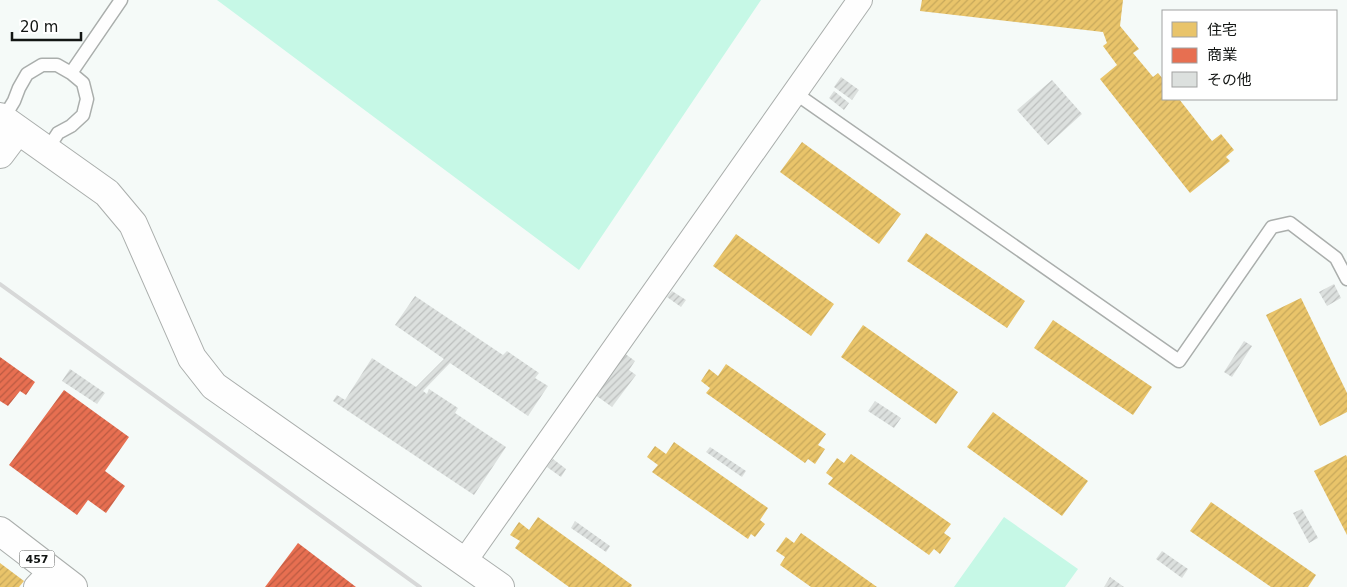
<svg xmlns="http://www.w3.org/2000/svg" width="1347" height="587" font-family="'DejaVu Sans','Noto Sans JP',sans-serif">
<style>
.park{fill:#c6f8e6}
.homes{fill:url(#homes-hatch)}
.shops{fill:url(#shops-hatch)}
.building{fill:url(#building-hatch)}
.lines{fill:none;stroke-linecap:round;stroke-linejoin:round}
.service-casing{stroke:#aaaeac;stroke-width:15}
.minor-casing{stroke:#aaaeac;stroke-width:26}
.tertiary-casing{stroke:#aaaeac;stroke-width:30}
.trunk-casing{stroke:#aaaeac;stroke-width:30}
.service{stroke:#fefefe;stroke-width:12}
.minor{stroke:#fefefe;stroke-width:24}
.tertiary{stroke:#fefefe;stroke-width:28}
.trunk{stroke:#fefefe;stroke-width:28}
.rail{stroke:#d7d8d8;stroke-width:4}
.labels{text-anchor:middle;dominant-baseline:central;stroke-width:5;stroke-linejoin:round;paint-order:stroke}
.shield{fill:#fff;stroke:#5a5c5a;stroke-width:1}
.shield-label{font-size:11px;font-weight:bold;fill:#131614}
</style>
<defs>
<pattern id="homes-hatch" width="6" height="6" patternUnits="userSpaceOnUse" patternTransform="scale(1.25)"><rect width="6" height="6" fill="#e9c46a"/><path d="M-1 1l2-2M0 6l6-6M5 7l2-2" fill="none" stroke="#c7a85b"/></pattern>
<pattern id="shops-hatch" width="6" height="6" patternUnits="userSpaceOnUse" patternTransform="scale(1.25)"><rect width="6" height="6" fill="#e76f51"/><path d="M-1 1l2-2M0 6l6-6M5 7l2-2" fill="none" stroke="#ba5a42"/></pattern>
<pattern id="building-hatch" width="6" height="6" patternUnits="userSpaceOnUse" patternTransform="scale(1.25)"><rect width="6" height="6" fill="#dce0de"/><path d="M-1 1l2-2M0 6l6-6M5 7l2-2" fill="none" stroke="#bcbfbe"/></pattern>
</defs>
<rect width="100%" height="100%" fill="#f5faf8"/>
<!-- park -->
<path class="park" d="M217 0H761L579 270Z
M1004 517 1078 569 1065 587H954Z"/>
<!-- homes -->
<path class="homes" d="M922 0H1123L1120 26 1139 49 1133 53 1153 77 1158 73 1163 79V99H1179L1212 141 1221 134 1234 150 1226 157 1230 161 1190 193 1100 79 1117 65 1103 46 1107 43 1103 32 920 11Z
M802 142 901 214 879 244 780 172Z
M926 233 1025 301 1007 328 907 261Z
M736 234 834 304 811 336 713 266Z
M1301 298 1347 393V412L1320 426 1266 315Z
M1053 320 1152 387 1133 415 1034 348Z
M863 325 958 392 936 424 841 357Z
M726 364 826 434 818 445 825 449 815 464 808 459 805 463 706 393 710 388 701 381 709 369 718 376Z
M993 412 1088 481 1062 516 967 447Z
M674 442 768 508 760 520 765 524 755 537 751 534 748 539 652 472 658 465 647 457 655 446 666 454Z
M851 454 951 524 944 533 951 538 940 554 934 549 929 555 828 484 833 478 826 473 837 458 844 463Z
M1346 455 1347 457V535L1314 471Z
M1211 502 1316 575 1308 587H1271L1190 531Z
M538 517 632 585 631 587H569L515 548 520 541 510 535 519 522 529 530Z
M801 533 877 587H811L780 565 785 557 776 551 786 537 794 543Z
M0 563 24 581 19 587H0Z"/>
<!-- shops -->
<path class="shops" d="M0 357 35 382 26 395 20 391 8 406 0 401Z
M64 390 129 437 105 471 125 486 106 513 88 500 77 515 9 465Z
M298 543 356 587H265Z"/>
<!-- building -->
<path class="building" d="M841 77 859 90 852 100 834 87Z
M1052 80 1082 114 1048 145 1017 110Z
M834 91 849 103 844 110 829 98Z
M1334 284 1341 298 1327 306 1319 292Z
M672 291 686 300 681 307 667 297Z
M415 296 503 355 507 351 539 373 535 378 548 386 528 416 450 363 423 391 427 394 429 389 458 408 455 413 506 447 474 495 333 401 337 395 345 400 372 358 416 387 444 359 395 325Z
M1244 341 1252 346 1232 377 1224 372Z
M624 353 635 361 629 370 636 375 612 407 594 394Z
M70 369 105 393 97 404 62 381Z
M875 401 901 418 894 428 868 411Z
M710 447 746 471 742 477 706 452Z
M553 459 566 469 561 477 547 467Z
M1302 509 1318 538 1309 543 1293 513Z
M575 521 610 546 606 552 571 528Z
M1162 551 1188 569 1182 578 1156 559Z
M1110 577 1124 587H1104Z"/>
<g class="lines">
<defs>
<path id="service" d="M71 73 121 0
M795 93 1179 361 1272 227 1290 223 1336 258 1347 279
M3 119 14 101 19 88 27 74 42 65H57L71 73 83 83 87 99 83 115 71 126 58 133 47 150"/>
<path id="minor" d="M464 562 860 0
M36 587 52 570"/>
<path id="tertiary" d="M0 117 107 193 133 224 192 358 214 386 500 587
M0 154 18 130"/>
<path id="trunk" d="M0 531 73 587"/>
</defs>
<!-- service casing -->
<use href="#service" class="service-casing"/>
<!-- minor casing -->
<use href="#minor" class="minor-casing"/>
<!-- tertiary casing -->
<use href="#tertiary" class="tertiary-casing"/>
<!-- trunk casing -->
<use href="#trunk" class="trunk-casing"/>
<!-- service -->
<use href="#service" class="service"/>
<!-- minor -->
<use href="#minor" class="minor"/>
<!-- tertiary -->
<use href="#tertiary" class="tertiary"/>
<!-- trunk -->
<use href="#trunk" class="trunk"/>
<!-- rail -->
<path class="rail" d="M0 284 420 587"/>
</g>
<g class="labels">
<!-- shield labels -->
<rect class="shield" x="19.5" y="550.5" width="35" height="17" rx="4"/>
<g class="shield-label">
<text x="37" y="559">457</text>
</g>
</g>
<!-- legend -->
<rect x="1162" y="10" width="175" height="90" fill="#ffffff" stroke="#a1a2a1"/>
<rect x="1172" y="22" width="25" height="15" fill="#e9c46a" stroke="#a1a2a1"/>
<text x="1207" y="35" font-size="15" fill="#131614">住宅</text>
<rect x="1172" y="48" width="25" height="15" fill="#e76f51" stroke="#a1a2a1"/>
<text x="1207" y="60" font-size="15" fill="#131614">商業</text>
<rect x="1172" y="72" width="25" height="15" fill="#dce0de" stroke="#a1a2a1"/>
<text x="1207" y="85" font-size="15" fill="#131614">その他</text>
<!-- scale -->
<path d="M12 32v8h69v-8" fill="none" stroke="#131614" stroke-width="2.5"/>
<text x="20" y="32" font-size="15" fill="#131614" stroke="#ffffff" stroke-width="4" paint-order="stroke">20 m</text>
</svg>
